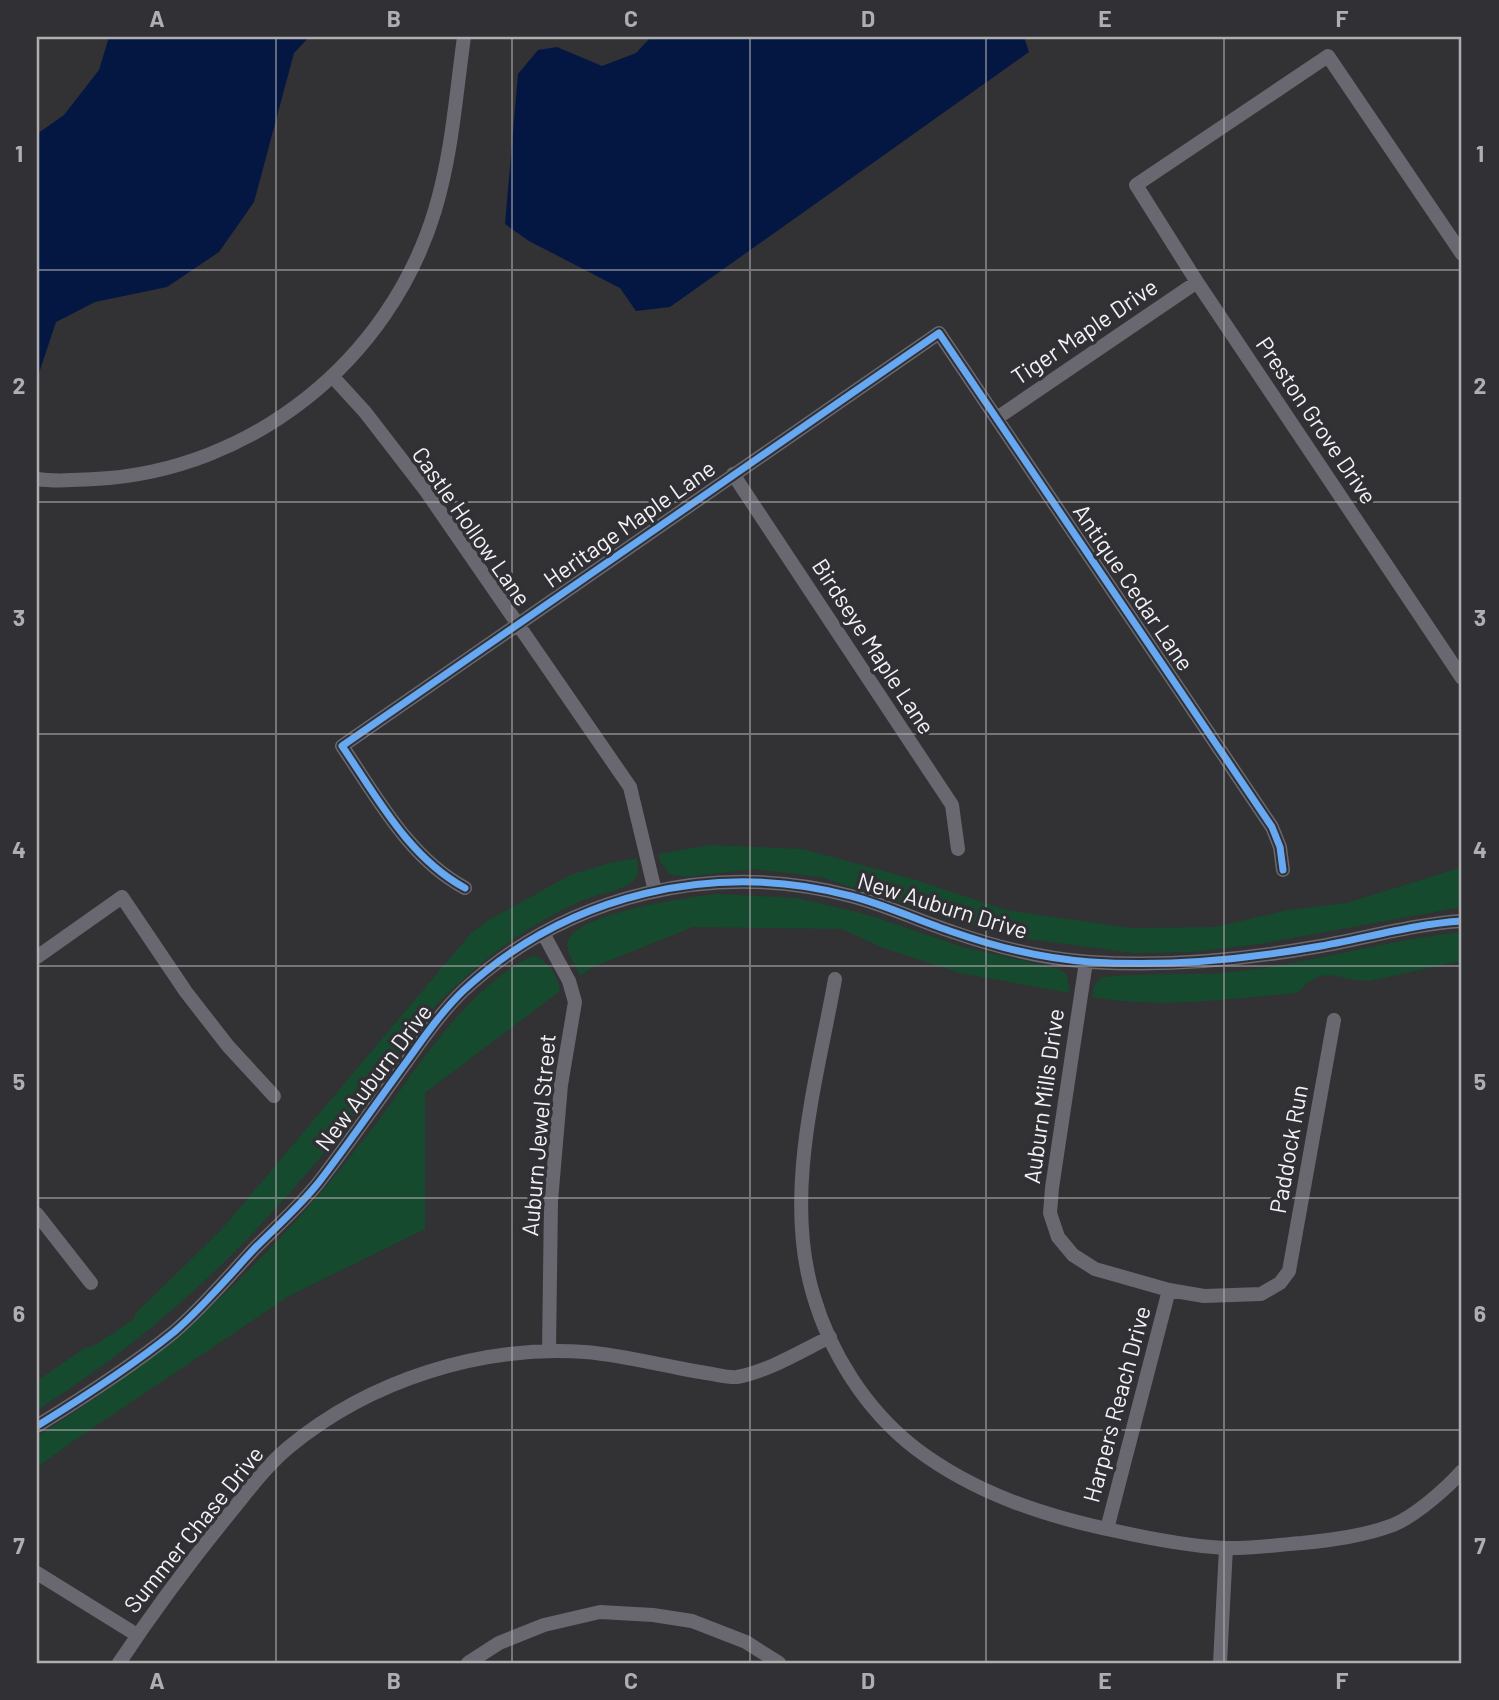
<svg xmlns="http://www.w3.org/2000/svg" width="1499" height="1700" font-family="Barlow,sans-serif">
<style>
.green{fill:#154a2f}
.water{fill:#041743}
.lines{fill:none;stroke-linecap:round;stroke-linejoin:round}
.street{stroke:#69676f;stroke-width:14}
.cycleway-casing{stroke:#313035;stroke-width:11}
.cycleway{stroke:#66a8f1;stroke-width:7}
.grid{fill:none;stroke:#afaeb1;stroke-width:2;stroke-opacity:0.55}
.labels{text-anchor:middle;dominant-baseline:central;stroke-width:7;stroke-linejoin:round;paint-order:stroke}
.street-label{font-size:23px;fill:#f3f2f5;stroke:#313035}
.neatline{fill:none;stroke:#afaeb1;stroke-width:2.5}
.grid-label{font-size:23px;text-anchor:middle;font-weight:bold;fill:#afaeb1}
</style>
<rect width="100%" height="100%" fill="#323134"/>
<!-- green -->
<path class="green" d="M710 845 803 849 913 879 1006 910 1131 928 1215 927 1288 910 1347 903 1462 867V905L1456 908 1260 944 1192 952 1133 953 1020 938 954 920 820 877 754 869 684 877 670 874 661 863 658 854Z
M637 858C638 867 640 876 632 882 619 892 598 894 583 900 531 923 484 957 444 997 404 1037 377 1088 341 1132 253 1242 157 1335 37 1410V1381L86 1347H92L134 1319 135 1314 222 1229 471 933 489 920 570 875 609 863Z
M717 894 798 898 872 916 963 947 1059 969 1067 975 1070 993 960 973 883 948 842 929 693 927 593 967 580 976C576 965 565 952 568 941 576 913 690 897 717 894Z
M1462 932V961L1369 981C1337 981 1326 962 1297 993 1229 999 1160 1009 1092 997 1093 990 1094 982 1101 978 1107 974 1192 974 1208 974 1293 969 1377 941 1462 932Z
M536 956C550 964 558 976 560 991L425 1093V1229L289 1296 66 1446 37 1468V1436C184 1347 300 1231 399 1092 431 1047 463 1003 508 970 518 964 524 958 536 956Z"/>
<!-- water -->
<path class="water" d="M109 37H309L294 53 254 202 219 252 167 287 95 302 56 322 37 379V134L64 115 99 70Z
M651 37H1024L1029 52 670 307 636 311 620 288 529 241 505 224 518 74 538 50 557 47 602 66 636 53Z"/>
<g class="lines">
<!-- street -->
<path class="street" d="M1462 254 1328 56 1136 185 1197 282 1462 678
M333 377 365 412 426 491 630 787 655 891
M997 418 1197 282
M733 474 952 805 958 849
M37 479C56 482 75 480 95 479 252 471 390 360 435 210 452 154 456 94 464 37
M465 888C408 857 377 797 342 746L939 333 1272 827 1280 847 1283 870
M543 933 569 981 575 1002 561 1085 551 1201 549 1350
M37 957 122 897 186 992 228 1046 274 1096
M1086 962 1052 1188 1050 1213 1058 1237 1073 1255 1095 1269 1169 1290 1204 1296 1261 1294 1280 1283 1289 1271 1334 1020
M835 979C817 1080 783 1193 813 1294 830 1353 866 1410 915 1448 974 1493 1044 1516 1116 1531 1152 1539 1188 1546 1225 1548 1250 1549 1276 1545 1302 1543 1332 1540 1364 1536 1393 1525 1415 1516 1446 1489 1462 1471
M37 1214 91 1283
M37 1426C84 1397 131 1367 174 1332 203 1307 229 1276 255 1248 276 1227 300 1206 319 1182 349 1143 377 1102 407 1061 424 1037 442 1011 464 990 568 894 714 860 851 896 886 905 919 921 953 932 996 947 1046 959 1091 962 1166 967 1241 960 1315 947 1363 939 1413 924 1462 921
M1107 1529 1169 1290
M37 1573 137 1635
M119 1663C153 1612 190 1562 229 1514 248 1491 266 1466 289 1447 370 1380 481 1345 585 1352 625 1355 666 1367 706 1373 715 1374 728 1378 737 1377 767 1372 803 1350 830 1337
M468 1663 499 1643 544 1625 600 1612 653 1615 692 1621 746 1642 779 1663
M1220 1663 1226 1548"/>
<defs>
<path id="cycleway" d="M465 888C408 857 377 797 342 746L939 333 1272 827 1280 847 1283 870
M37 1426C84 1397 131 1367 174 1332 203 1307 229 1276 255 1248 276 1227 300 1206 319 1182 349 1143 377 1102 407 1061 424 1037 442 1011 464 990 568 894 714 860 851 896 886 905 919 921 953 932 996 947 1046 959 1091 962 1166 967 1241 960 1315 947 1363 939 1413 924 1462 921"/>
</defs>
<!-- cycleway casing -->
<use href="#cycleway" class="cycleway-casing"/>
<!-- cycleway -->
<use href="#cycleway" class="cycleway"/>
</g>
<!-- grid -->
<path class="grid" d="M276 37V1663M512 37V1663M750 37V1663M986 37V1663M1224 37V1663M37 270H1462M37 502H1462M37 734H1462M37 966H1462M37 1198H1462M37 1430H1462"/>
<g class="labels">
<!-- street labels -->
<g class="street-label">
<text transform="translate(1084 331) rotate(-34)">Tiger Maple Drive</text>
<text transform="translate(1317 420) rotate(56)">Preston Grove Drive</text>
<text transform="translate(629 523) rotate(-35)">Heritage Maple Lane</text>
<text transform="translate(472 526) rotate(55)">Castle Hollow Lane</text>
<text transform="translate(1134 587) rotate(56)">Antique Cedar Lane</text>
<text transform="translate(874 646) rotate(57)">Birdseye Maple Lane</text>
<text transform="translate(943 905) rotate(17)">New Auburn Drive</text>
<text transform="translate(373 1077) rotate(-53)">New Auburn Drive</text>
<text transform="translate(1043 1096) rotate(-82)">Auburn Mills Drive</text>
<text transform="translate(538 1135) rotate(-85)">Auburn Jewel Street</text>
<text transform="translate(1288 1149) rotate(-80)">Paddock Run</text>
<text transform="translate(1116 1404) rotate(-75)">Harpers Reach Drive</text>
<text transform="translate(193 1529) rotate(-51)">Summer Chase Drive</text>
</g>
</g>
<!-- border -->
<rect width="1499" height="1700" fill="none" stroke="#313035" stroke-width="77"/>
<rect x="38" y="38" width="1422" height="1624" class="neatline"/>
<g class="grid-label">
<text x="157" y="27">A</text>
<text x="394" y="27">B</text>
<text x="631" y="27">C</text>
<text x="868" y="27">D</text>
<text x="1105" y="27">E</text>
<text x="1342" y="27">F</text>
<text x="19" y="162">1</text>
<text x="1480" y="162">1</text>
<text x="19" y="394">2</text>
<text x="1480" y="394">2</text>
<text x="19" y="626">3</text>
<text x="1480" y="626">3</text>
<text x="19" y="858">4</text>
<text x="1480" y="858">4</text>
<text x="19" y="1090">5</text>
<text x="1480" y="1090">5</text>
<text x="19" y="1322">6</text>
<text x="1480" y="1322">6</text>
<text x="19" y="1554">7</text>
<text x="1480" y="1554">7</text>
<text x="157" y="1689">A</text>
<text x="394" y="1689">B</text>
<text x="631" y="1689">C</text>
<text x="868" y="1689">D</text>
<text x="1105" y="1689">E</text>
<text x="1342" y="1689">F</text>
</g>
</svg>
